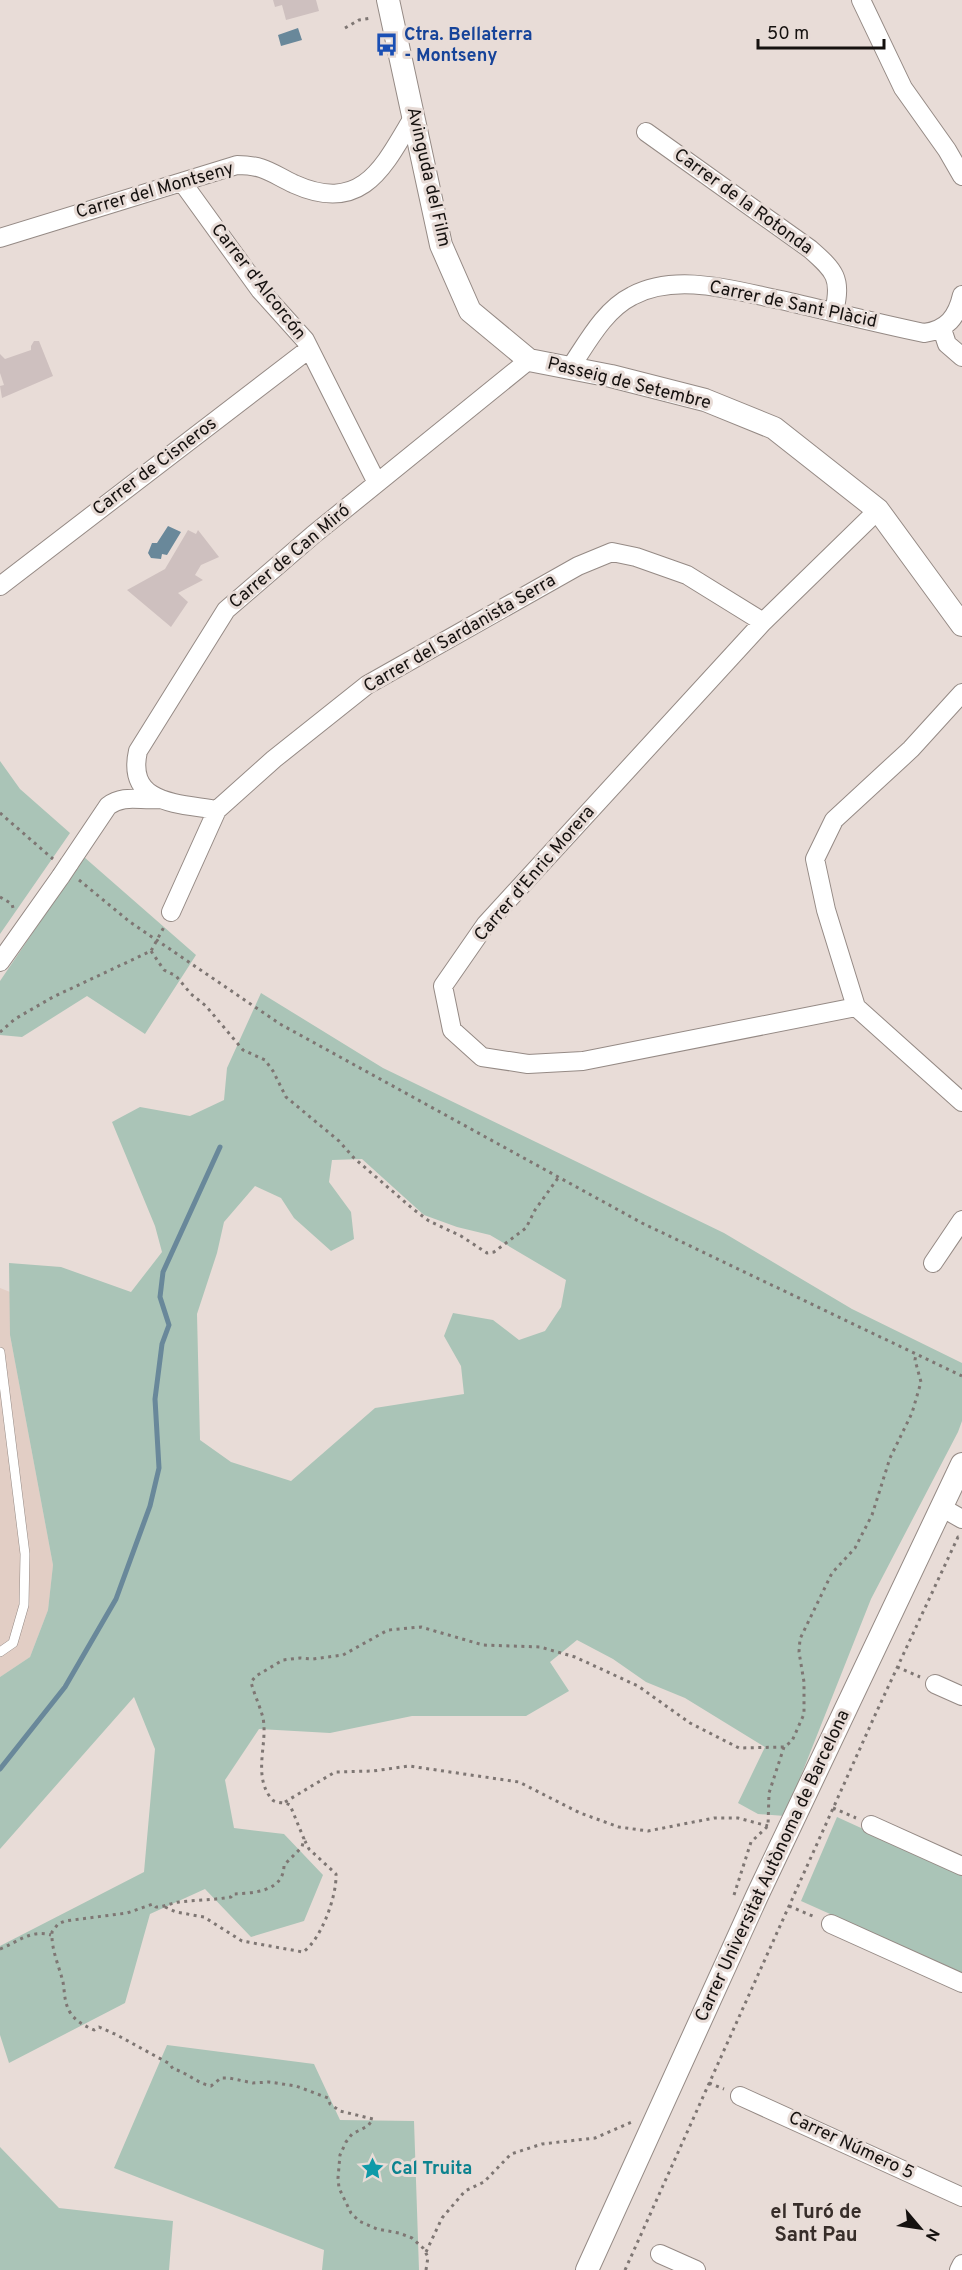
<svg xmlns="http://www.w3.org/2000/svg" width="962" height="2270" font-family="Overpass,sans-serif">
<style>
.built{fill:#e2cec5}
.green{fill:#aac4b7;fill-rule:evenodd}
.water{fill:#69889a}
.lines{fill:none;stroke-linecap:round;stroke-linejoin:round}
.stream{stroke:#69889a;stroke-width:5}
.building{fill:#cec0bf}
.service-casing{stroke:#958a85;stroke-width:10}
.minor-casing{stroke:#958a85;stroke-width:20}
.tertiary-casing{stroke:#958a85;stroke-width:24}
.path{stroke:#7e7673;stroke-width:3;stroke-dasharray:3 4.5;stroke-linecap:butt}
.service{stroke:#fff;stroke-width:9}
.minor{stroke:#fff;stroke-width:18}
.tertiary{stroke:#fff;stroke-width:22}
.minor-bridge-casing{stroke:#958a85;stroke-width:20;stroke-linecap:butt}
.minor-bridge{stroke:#fff;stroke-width:18}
.labels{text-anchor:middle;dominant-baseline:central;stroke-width:6;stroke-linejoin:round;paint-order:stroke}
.transit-label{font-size:18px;font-weight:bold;fill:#164399;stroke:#e8dcd7;text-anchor:start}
.street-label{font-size:18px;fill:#15110f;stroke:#e8dcd7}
.culture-label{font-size:18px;font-weight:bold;fill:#0d838f;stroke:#e8dcd7;text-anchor:start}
.neighbourhood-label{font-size:20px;font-weight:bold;fill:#372d29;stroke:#e8dcd7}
</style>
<rect width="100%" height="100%" fill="#e8dcd7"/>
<!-- built -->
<path class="built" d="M0 1288 10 1292V1335L53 1565 48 1610 30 1657 0 1677Z"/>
<!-- green -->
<path class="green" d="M0 761 20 789 70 833 0 934Z
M84 857 196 955 145 1034 87 996 22 1037 0 1035V981Z
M261 993 383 1068 724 1233 852 1309 962 1363V1421L958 1432 871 1599 785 1816 758 1814 738 1803 765 1747 685 1698 646 1682 613 1659 577 1640 550 1662 569 1691 526 1716H412L330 1733 259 1729 225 1780 234 1828 284 1834 323 1875 304 1921 251 1937 205 1889 150 1914 125 2003 9 2063 0 2035V1946L144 1872 155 1749 134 1697 0 1849V1677L30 1657 48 1610 53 1565 10 1335 9 1263 61 1267 131 1292 162 1252 155 1226 112 1122 140 1107 190 1116 224 1100 227 1068ZM362 1159 424 1215 457 1227 490 1235 566 1280 561 1307 545 1331 519 1340 493 1320 453 1313 444 1336 461 1366 464 1394 375 1408 291 1481 231 1462 200 1440 197 1314 217 1253 224 1222 255 1186 281 1198 294 1218 331 1251 354 1239 351 1212 329 1182 332 1160Z
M837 1817 962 1874V1973L801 1901Z
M167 2045 314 2064 340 2120 414 2121 419 2270H322L324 2250 114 2168Z
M0 2147 59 2208 173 2221 169 2270H0Z"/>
<!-- water -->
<path class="water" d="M298 28 302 40 281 46 278 35Z
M168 526 181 532 167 555 162 554 161 559 151 558 148 553 152 543H157Z"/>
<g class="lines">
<!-- stream -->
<path class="stream" d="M0 1769 65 1687 116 1599 150 1506 159 1468 155 1399 162 1344 169 1325 160 1297 163 1272 220 1147"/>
</g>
<!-- building -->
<path class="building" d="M273 0H316L319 11 286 20 282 5 275 7Z
M34 341H39L53 376 2 398 0 386 4 385 0 373V354L5 359 31 350V346Z
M188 530 196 534 198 530 219 557 201 565 195 575 203 580 178 593 188 602 171 627 127 590 165 569Z"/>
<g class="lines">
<defs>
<path id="service" d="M0 1352 25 1554 24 1605 13 1643 0 1652"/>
<path id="minor" d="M861 0 903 88 947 150 962 176
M646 132 810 249C835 271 842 278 834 312
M182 182 260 290 305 340 377 483
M0 238 237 165C264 165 271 173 294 184 363 215 384 166 414 116
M942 329 947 344 962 357
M570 368C587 343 604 310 632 296 677 272 735 291 781 300 829 311 876 323 924 333 947 330 957 317 962 295
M0 586 309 349
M217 810C179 803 126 805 138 751L226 610 313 535 529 360
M69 864 108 806C124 794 140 801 159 799
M171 912 217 810 274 759 367 685 578 566 612 552 636 557 687 575 763 622
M0 962 61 876
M856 1007 583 1061 528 1064 482 1057 452 1030 443 986 486 924 763 622 878 510
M856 1007 826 910 815 859 834 820 911 749 962 693
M856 1007 962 1102
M933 1263 962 1220
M941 1507 962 1519
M935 1684 962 1696
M871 1825 962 1866
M831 1924 962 1983
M740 2096 962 2197
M660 2254 696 2270
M959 2270 962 2264"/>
<path id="tertiary" d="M388 0 441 245 470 311 529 360 611 376 705 400 774 428 878 510 962 625
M587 2270 757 1896 962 1464"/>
</defs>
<!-- service casing -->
<use href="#service" class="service-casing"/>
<!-- minor casing -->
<use href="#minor" class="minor-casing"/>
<!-- tertiary casing -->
<use href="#tertiary" class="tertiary-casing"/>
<!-- path -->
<path class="path" d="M345 28 359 20 372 18
M0 813 53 859
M79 880 130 922 280 1024 642 1223 962 1376
M0 897 12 904 14 912
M151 951 164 970 176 976 191 994 206 1006 243 1050 265 1060 273 1071 286 1097 339 1141 354 1158 413 1209 429 1221 461 1236 487 1253 494 1252 526 1228 535 1210 558 1178
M0 1032 15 1019 53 997 151 951 164 927
M897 1667 920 1677
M285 1802 335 1772 373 1771 409 1766 519 1782 580 1813 619 1827 648 1831 714 1818H738L768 1826
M833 1808 856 1818
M734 1895 751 1842 768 1826 769 1793 784 1747
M789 1906 815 1917
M165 1907 176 1912 204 1917 242 1941 303 1952C321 1940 337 1896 336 1874L309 1849 305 1841
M0 1949C18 1942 31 1929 51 1935
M709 2083 724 2089
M426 2252 442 2218 465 2191 484 2182 511 2154 542 2144 595 2138 634 2121
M426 2270 428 2257 423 2248 412 2238 399 2233 377 2229 359 2221 351 2213 339 2188 338 2178 340 2155 346 2142 352 2134 368 2126 373 2119 340 2111 330 2104 328 2098 296 2086 269 2082 253 2083 229 2078H221L211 2086C196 2083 187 2072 173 2069L170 2064 117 2035 99 2027 94 2030C85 2026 77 2022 71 2014 64 2003 65 1994 63 1982 59 1966 51 1949 52 1932L58 1924 65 1921 127 1913 153 1904 156 1907C165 1907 170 1903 179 1902 196 1900 214 1900 231 1897L233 1894C253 1893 284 1892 284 1865L302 1847 304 1839 290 1805C283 1801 275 1805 270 1797 253 1773 268 1743 263 1718 260 1706 254 1694 251 1682L256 1676 283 1660 300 1658 313 1659 343 1655 388 1630 421 1627 483 1645 540 1647 575 1657 638 1686 690 1723 739 1748 784 1747 792 1741 804 1714V1682L799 1652 800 1639 832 1573 855 1548 872 1515 890 1458 912 1413 921 1382 915 1360 916 1354
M625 2270 876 1713 958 1537 962 1538"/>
<!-- service -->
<use href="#service" class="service"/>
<!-- minor -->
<use href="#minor" class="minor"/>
<!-- tertiary -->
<use href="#tertiary" class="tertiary"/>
<defs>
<path id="minor-bridge" d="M61 876 69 864"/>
</defs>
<!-- minor-bridge casing -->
<use href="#minor-bridge" class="minor-bridge-casing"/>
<!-- minor-bridge -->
<use href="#minor-bridge" class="minor-bridge"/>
</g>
<!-- icons -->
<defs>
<symbol id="bus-bare" viewBox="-9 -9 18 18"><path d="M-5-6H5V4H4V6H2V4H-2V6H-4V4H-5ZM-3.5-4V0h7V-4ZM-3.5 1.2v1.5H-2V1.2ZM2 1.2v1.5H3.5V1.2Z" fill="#1a4fb4" stroke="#e8dcd7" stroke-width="2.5" paint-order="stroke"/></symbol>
<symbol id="sight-bare" viewBox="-9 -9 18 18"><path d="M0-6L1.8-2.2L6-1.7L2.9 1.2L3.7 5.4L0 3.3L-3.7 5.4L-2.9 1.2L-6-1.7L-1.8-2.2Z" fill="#0f9aa8" stroke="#e8dcd7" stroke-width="2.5" paint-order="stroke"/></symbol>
</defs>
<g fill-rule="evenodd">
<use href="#bus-bare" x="370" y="28" width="33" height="33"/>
<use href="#sight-bare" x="356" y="2152" width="33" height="33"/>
</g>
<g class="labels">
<!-- transit labels -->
<g class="transit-label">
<text x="404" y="35">Ctra. Bellaterra<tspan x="404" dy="21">- Montseny</tspan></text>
</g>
<!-- street labels -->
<g class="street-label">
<text transform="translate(428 177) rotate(77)">Avinguda del Film</text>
<text transform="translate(155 191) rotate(-16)">Carrer del Montseny</text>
<text transform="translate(743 202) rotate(36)">Carrer de la Rotonda</text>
<text transform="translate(258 282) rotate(52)">Carrer d'Alcorcón</text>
<text transform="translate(793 305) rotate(12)">Carrer de Sant Plàcid</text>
<text transform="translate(629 384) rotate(14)">Passeig de Setembre</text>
<text transform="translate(155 467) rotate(-37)">Carrer de Cisneros</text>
<text transform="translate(290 557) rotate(-40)">Carrer de Can Miró</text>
<text transform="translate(460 634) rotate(-30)">Carrer del Sardanista Serra</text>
<text transform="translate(535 874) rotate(-49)">Carrer d'Enric Morera</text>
<text transform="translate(773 1866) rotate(-65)">Carrer Universitat Autònoma de Barcelona</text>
<text transform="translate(851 2146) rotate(25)">Carrer Número 5</text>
</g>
<!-- culture labels -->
<g class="culture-label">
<text x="391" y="2169">Cal Truita</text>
</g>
<!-- neighbourhood labels -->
<g class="neighbourhood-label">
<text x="816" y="2213">el Turó de<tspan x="816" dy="23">Sant Pau</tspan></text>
</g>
</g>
<!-- north arrow -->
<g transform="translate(920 2228) rotate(119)" stroke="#e8dcd7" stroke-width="4.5" paint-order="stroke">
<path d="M0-4.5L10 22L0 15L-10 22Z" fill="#15110f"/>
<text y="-9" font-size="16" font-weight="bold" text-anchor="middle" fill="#15110f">N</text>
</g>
<!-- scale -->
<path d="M758 39v9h126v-9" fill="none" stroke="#15110f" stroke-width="3"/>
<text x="767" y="39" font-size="18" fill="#15110f" stroke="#e8dcd7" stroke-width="4.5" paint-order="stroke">50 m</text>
</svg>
